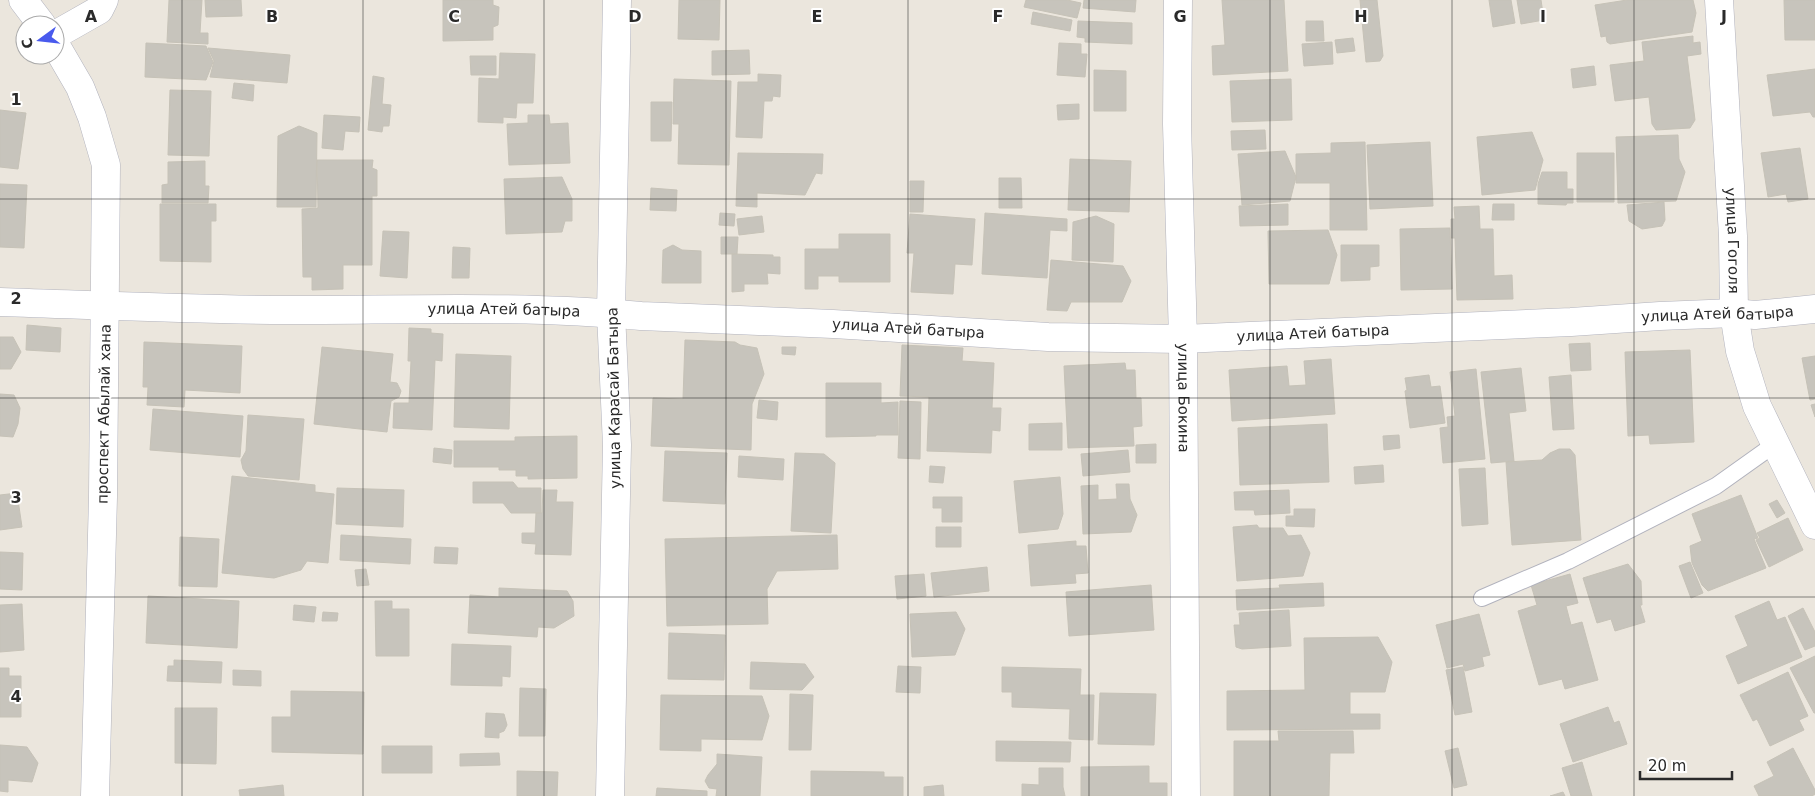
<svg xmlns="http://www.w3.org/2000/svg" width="1815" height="796" font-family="'DejaVu Sans',sans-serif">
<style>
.building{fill:#c7c4bc;stroke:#c6c2b7}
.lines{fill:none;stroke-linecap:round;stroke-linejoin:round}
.service-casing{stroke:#b1b2bd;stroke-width:18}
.minor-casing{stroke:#b1b2bd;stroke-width:29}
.tertiary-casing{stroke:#b1b2bd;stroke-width:29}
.secondary-casing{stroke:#b1b2bd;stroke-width:29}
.service{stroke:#fff;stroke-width:16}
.minor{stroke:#fff;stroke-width:28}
.tertiary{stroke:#fff;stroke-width:28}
.secondary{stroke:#fff;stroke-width:28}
.grid{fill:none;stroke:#2a2a2a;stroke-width:1;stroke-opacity:0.55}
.labels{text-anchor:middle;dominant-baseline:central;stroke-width:4;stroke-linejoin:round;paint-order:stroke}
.street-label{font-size:15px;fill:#2a2a2a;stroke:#fff}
.grid-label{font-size:16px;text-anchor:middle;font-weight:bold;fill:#2a2a2a;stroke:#fff;stroke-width:4;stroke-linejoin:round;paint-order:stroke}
</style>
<rect width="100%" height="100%" fill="#ebe6dd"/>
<!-- building -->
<path class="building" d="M169 0H202L200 33H208V44L167 42Z
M205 0H241L242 16 206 17Z
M443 0H493V5L499 7 498 25 493 27V40L443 41Z
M679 0H720L719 40 678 39Z
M1026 0H1067L1081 3 1077 18 1024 7Z
M1084 0H1136L1135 12 1083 8Z
M1222 0H1284L1288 71 1213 75 1212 46 1225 45Z
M1360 0H1377L1383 56 1380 61 1366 62Z
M1489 0H1511L1515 23 1493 27Z
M1517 0H1541L1544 20 1521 24Z
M1627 0H1693L1696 13 1692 32 1610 44 1607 42 1606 36 1601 37 1595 5Z
M1784 0H1815V40H1785Z
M1033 12 1072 20 1070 31 1031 24Z
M1078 21 1132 23V44L1085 42V38L1077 37Z
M1306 21H1323L1324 41H1306Z
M1693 36V43L1700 42 1701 54 1687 56 1695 120 1690 128 1656 130 1652 124 1649 97 1615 101 1610 65 1644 61 1642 42Z
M1353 38 1355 51 1337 53 1335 40Z
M1332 42 1333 64 1304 66 1302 44Z
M146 43 206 46 213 62 206 80 145 77Z
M1059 43 1081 44V54H1087L1085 77 1057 75Z
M208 48 290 55 287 83 210 77 214 61Z
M749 50 750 74 712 75V51Z
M500 53 535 54 533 103H517L516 118 503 117V123L478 122 479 78 499 79Z
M470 56H496V75H471Z
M1594 66 1596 85 1573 88 1571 69Z
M1815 69V117H1813L1810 112 1773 116 1767 75Z
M1094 70 1126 71V111H1094Z
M758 74 781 75 780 97 773 96 772 101H764L762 138 736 137 738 82H758Z
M373 76 384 78 382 104 391 105 389 126H383L382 132 368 130Z
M674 79 731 81 729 165 678 164 679 124H673Z
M1291 79 1292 120 1232 122 1230 81Z
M234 83 254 85 253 101 232 98Z
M170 90 211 91 209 156 168 155Z
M651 102H672L671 141H651Z
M1079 104V119L1058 120 1057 105Z
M0 110 26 113 18 169 0 167Z
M324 115 360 117 359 132 345 131 343 150 322 148Z
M528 115H549L550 124 568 123 570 163 509 165 507 124 528 123Z
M299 126 317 133 316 207H277L278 136Z
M1265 130 1266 149 1232 150 1231 131Z
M1532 132 1543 160 1535 190 1482 195 1477 137Z
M1678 135 1679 159 1685 172 1676 201 1618 203 1616 137Z
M1365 142 1367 230H1330V183H1296V154L1331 153V143Z
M1430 142 1433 206 1370 209 1367 145Z
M1800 148 1808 199 1788 202 1786 194 1768 197 1761 153Z
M1285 151 1296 177 1290 201 1242 205 1238 154Z
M738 153 823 154 822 174 816 173 805 195 757 193V207L736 206Z
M1577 153H1614V202H1577Z
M1070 159 1131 161 1129 212 1068 210Z
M317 160H373L372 168 377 170V196H372V265H343V289L312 290V277H303L302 209 318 208Z
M205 161V186H209L208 203H162V185L168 184V162Z
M1542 172H1567V189H1573V203H1567L1566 205 1538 204V184Z
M562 177 572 199V221H565L562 232 506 234 504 179Z
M999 178H1021L1022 208H999Z
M910 181H924L923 212H910Z
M0 184 27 185 24 248 0 247Z
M651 188 677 190 676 211 650 210Z
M1664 202 1665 220 1662 226 1642 229 1629 221 1627 205Z
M160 204H216V221H211V262L160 261Z
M1288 204V225L1240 226 1239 206Z
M1493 204H1514V220H1492Z
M1479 206 1480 229H1493L1494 276 1512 275 1513 299 1457 300 1455 238H1451V219H1455L1454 207Z
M720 213 735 214 734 226 719 225Z
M985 213 1067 219V231L1050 230 1047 278 982 274Z
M910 214 975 219 972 265 955 264 953 294 911 292 914 253H907Z
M762 216 764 232 739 235 737 219Z
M1096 216 1114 224 1113 262 1072 260 1073 222Z
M1450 228 1452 289 1401 290 1400 229Z
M1328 230 1337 255 1329 284H1269L1268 231Z
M383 231 409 232 407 278 380 276Z
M839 234H890V282H839V276H818V289H805V249H839Z
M721 237H738L737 254H721Z
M673 245 682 250 701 251V283H662L663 250Z
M1341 245H1379V266L1370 267V280L1341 281Z
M453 247 470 248 469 278H452Z
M732 254 773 255V257H780V274L767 273 768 284H744V291L732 292Z
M1051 260 1123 266 1131 281 1122 302H1071L1067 311 1047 310Z
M27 325 61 328 60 352 26 350Z
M409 328 431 329V333L443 334 442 361 435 360 432 430 393 428 394 403H409L411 361H408Z
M0 337H13L21 352 11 369H0Z
M685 340 735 342 740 345 757 348 764 374 752 404 751 450 651 446 653 398 683 399Z
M144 342 242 346 240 393 185 390 184 407 147 405 148 387H143Z
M1590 343 1591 370 1571 371 1569 344Z
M902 345 963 348 962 361 994 363 992 408H1001L1000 431 992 430 991 453 927 451 929 397 900 396Z
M322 347 393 354 390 382 397 383 401 391 399 397 391 401 387 432 314 424Z
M782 347H796L795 355 782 354Z
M1690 350 1694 442 1650 444 1649 435 1628 436 1625 352Z
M456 354 511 356 509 429 454 427Z
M1815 356V399L1810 400 1802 358Z
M1331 359 1335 414 1232 421 1229 370 1287 366 1289 386 1306 385 1304 361Z
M1125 363 1126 370H1135L1136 398H1141L1142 426 1133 427 1134 446 1068 448 1064 366Z
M1521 368 1526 411 1509 413 1514 461 1491 463 1481 372Z
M1476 369 1485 459 1443 463 1440 428 1448 427 1447 417 1455 416 1450 372Z
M1429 375 1431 387 1440 386 1445 423 1410 428 1405 391 1407 390 1405 378Z
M1571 375 1574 429 1553 430 1549 377Z
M826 383H881V403L898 402V435H876V436L826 437Z
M0 394 14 395 20 408 18 424 13 437 0 436Z
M759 400 778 402 777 420 757 418Z
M900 401 921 402 920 459 898 458Z
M1815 404V417L1811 405Z
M153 409 243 416 240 457 150 450Z
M248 415 304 419 299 480 248 476 243 469 241 460 246 451Z
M1062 423V450H1029V424Z
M1327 424 1329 482 1240 485 1238 428Z
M1399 435 1400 448 1384 450 1383 436Z
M577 436V478L528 479V476H516V470H499V467H454V441H515V437Z
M1156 444V463H1136V445Z
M434 448 452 450 451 464 433 462Z
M1559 449H1570L1575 455 1581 540 1512 545 1506 462 1542 460 1550 453Z
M1128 450 1130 472 1083 476 1081 454Z
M665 451 727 453 725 504 663 501Z
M795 453 824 454 835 463 831 533 791 531Z
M739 456 784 459 783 480 738 477Z
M1383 465 1384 482 1355 484 1354 467Z
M930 466 945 467 943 483 929 482Z
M1485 468 1488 524 1462 526 1459 469Z
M232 476 315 485V492L334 494 328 563 307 561 301 570 274 578 222 573Z
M1060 477 1063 514 1058 529 1019 533 1014 481Z
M473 482H513L518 488H541V513H511L503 503H473Z
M1116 484H1129L1130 499 1137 515 1131 532 1083 534 1081 486 1098 485V500L1117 499Z
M337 488 404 490 403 527 336 524Z
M543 490H557L556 502H573L571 555 535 554 536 544 522 543V533H535L536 513H542Z
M1289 490 1290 513 1255 515 1254 510H1235L1234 492Z
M17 493 22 527 0 530V495Z
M1741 495 1758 538 1754 539 1766 568 1708 591 1702 585 1692 563 1690 546 1702 541 1692 514Z
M933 497H962V522H942V508H933Z
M1777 500 1785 513 1777 518 1769 504Z
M1294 509H1315L1314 527 1286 526V516H1294Z
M1788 518 1803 550 1769 567 1756 540 1760 538 1757 533Z
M1257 525 1259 528H1283L1288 536 1301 535 1310 553 1303 576 1237 581 1233 527Z
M936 527H961V547H936Z
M341 535 411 539 410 564 340 560Z
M837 535 838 569 777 571 767 589 768 624 667 626 665 539Z
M180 537 219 539 217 587 179 586Z
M1076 541V546H1086L1088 573 1075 574 1076 583 1031 586 1028 545Z
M435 547 458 548 457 564 434 563Z
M0 552 23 553 22 590 0 589Z
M1690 562 1703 593 1691 598 1679 566Z
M1628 564 1641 581 1642 605H1640L1645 622 1615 631 1611 619 1597 623 1583 578Z
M987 567 989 591 934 597 931 573Z
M366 569 369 585 357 586 355 570Z
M924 574 926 596 897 599 895 576Z
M1570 574 1578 603 1566 606 1571 625 1582 622 1598 680 1565 689 1562 679 1539 685 1518 611 1537 605 1531 585Z
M1323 583 1324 606 1237 610 1236 590 1280 588 1279 585Z
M1151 585 1154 630 1069 636 1066 592Z
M499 588 567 591 573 601 574 616 554 628 538 627 537 637 468 633 470 595 499 597Z
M148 596 239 601 237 648 146 643Z
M375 601H392V609H409V656H376Z
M1769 601 1777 620 1785 617 1802 657 1738 684 1726 656 1748 646 1735 616Z
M22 604 24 650 0 652V605Z
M294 605 316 607 314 622 293 620Z
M1803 608 1815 632V646L1805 650 1788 616Z
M1289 610 1291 646 1242 649 1236 647 1234 625H1240L1239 613Z
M323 612 338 613 337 621H322Z
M956 612 965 629 955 655 912 657 910 614Z
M1479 614 1490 655 1482 657 1484 666 1465 671 1463 664 1447 668 1436 625Z
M669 633 725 635 724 680 668 679Z
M1378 637 1392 662 1385 692H1350V714H1380V729L1227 730V691L1305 690 1304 638Z
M452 644 511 646 510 677 502 676V686L451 685Z
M1815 656V713H1814L1790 668Z
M174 660 222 662 221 683 167 681 168 666H174Z
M751 662 805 664 814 677 802 690 750 689Z
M898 666 921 667 920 693 896 692Z
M1002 667 1081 669 1080 695H1094L1093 740 1069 739 1070 709 1012 707V692H1002Z
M1463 667 1472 712 1455 715 1446 670Z
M0 668H9V676H21V717H0Z
M233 670 261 671V686L233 685Z
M1788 672 1808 716 1799 720 1804 730 1770 746 1757 719 1753 721 1740 695Z
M520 688 546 689 545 736H519Z
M291 691 364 692 363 754 272 752V717H291Z
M1100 693 1156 694 1154 745 1098 744Z
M790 694 813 695 811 750H789Z
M661 695 762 696 769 716 762 740 701 739V751L660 750Z
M1608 707 1614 723 1619 721 1627 744 1573 762 1560 724Z
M175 708H217L216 764 175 763Z
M486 713 504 714 507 725 504 731 499 733V738L485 737Z
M1278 731H1353L1354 753H1330L1329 796H1234V741H1279Z
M996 741 1071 742 1070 762 996 761Z
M0 745 27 747 38 763 32 782 8 780V792L0 791Z
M382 746H432V773H382Z
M1458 748 1467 785 1454 788 1445 751Z
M1793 748 1815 790V794L1812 796H1759L1754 786 1774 776 1767 762Z
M499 753 500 765 460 766V754Z
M717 754 762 757 760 796H716L717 789 709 788 705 781 708 775 717 764Z
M1582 762 1592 796H1571L1562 768Z
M1149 766V783H1167V796H1081V767Z
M1039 768H1063V787L1065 796H1022V784L1039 785Z
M517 771 558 772 557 796H517Z
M811 771 884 772V777H903V796H811Z
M283 785 284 796H240L239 790Z
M943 785 944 796H924V787Z
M657 788 707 791V796H656Z
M1563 792 1565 796H1550Z"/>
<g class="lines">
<defs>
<path id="service" d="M1482 598 1568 561 1716 486 1775 444"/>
<g id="minor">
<path id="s1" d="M1178 0 1177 124 1183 339 1186 796"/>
<path id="s2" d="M1719 0 1733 236 1734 313 1740 351 1757 406 1815 525"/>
<path id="s3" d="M0 302C95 305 191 310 287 310 405 310 524 305 641 316L833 324 1048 337 1183 339 1571 322 1660 316 1734 313 1755 315 1815 309"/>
</g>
<path id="tertiary" d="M55 35 99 10 104 0"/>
<path id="secondary" d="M23 0 42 25
M55 44 80 87 92 117 106 165 103 497 95 796
M610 796 617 445 611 313 617 0"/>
</defs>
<!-- service casing -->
<use href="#service" class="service-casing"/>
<!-- minor casing -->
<use href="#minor" class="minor-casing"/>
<!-- tertiary casing -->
<use href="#tertiary" class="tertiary-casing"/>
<!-- secondary casing -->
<use href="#secondary" class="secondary-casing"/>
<!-- service -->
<use href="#service" class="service"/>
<!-- minor -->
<use href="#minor" class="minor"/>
<!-- tertiary -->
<use href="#tertiary" class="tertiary"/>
<!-- secondary -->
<use href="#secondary" class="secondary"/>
</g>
<!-- grid -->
<path class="grid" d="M182 0V796M363 0V796M544 0V796M726 0V796M908 0V796M1089 0V796M1270 0V796M1452 0V796M1634 0V796M0 199H1815M0 398H1815M0 597H1815"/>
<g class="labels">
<!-- street labels -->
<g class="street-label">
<text stroke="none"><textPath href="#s2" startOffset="241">улица Гоголя</textPath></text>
<text stroke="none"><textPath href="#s3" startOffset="504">улица Атей батыра</textPath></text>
<text stroke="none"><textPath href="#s3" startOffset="1719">улица Атей батыра</textPath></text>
<text stroke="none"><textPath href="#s3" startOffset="909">улица Атей батыра</textPath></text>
<text stroke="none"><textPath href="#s3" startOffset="1314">улица Атей батыра</textPath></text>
<text transform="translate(614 398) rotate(-91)">улица Карасай Батыра</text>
<text stroke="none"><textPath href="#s1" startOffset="398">улица Бокина</textPath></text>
<text transform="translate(104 414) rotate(-89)">проспект Абылай хана</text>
</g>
</g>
<g class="grid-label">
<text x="91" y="22">A</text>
<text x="272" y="22">B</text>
<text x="454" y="22">C</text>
<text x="635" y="22">D</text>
<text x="817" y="22">E</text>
<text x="998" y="22">F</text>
<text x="1180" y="22">G</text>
<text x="1361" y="22">H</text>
<text x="1543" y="22">I</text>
<text x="1724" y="22">J</text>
<text x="16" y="105">1</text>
<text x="16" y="304">2</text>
<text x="16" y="503">3</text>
<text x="16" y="702">4</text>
</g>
<!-- north arrow -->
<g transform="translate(40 40) rotate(255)"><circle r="24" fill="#ffffff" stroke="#aaaaaa"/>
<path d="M0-4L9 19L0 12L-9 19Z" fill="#495aed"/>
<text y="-8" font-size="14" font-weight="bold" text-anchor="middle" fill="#2a2a2a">С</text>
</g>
<!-- scale -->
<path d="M1640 771v8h92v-8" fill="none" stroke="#2a2a2a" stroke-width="2.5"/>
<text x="1648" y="771" font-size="15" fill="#2a2a2a" stroke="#ffffff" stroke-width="4" paint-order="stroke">20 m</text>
</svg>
